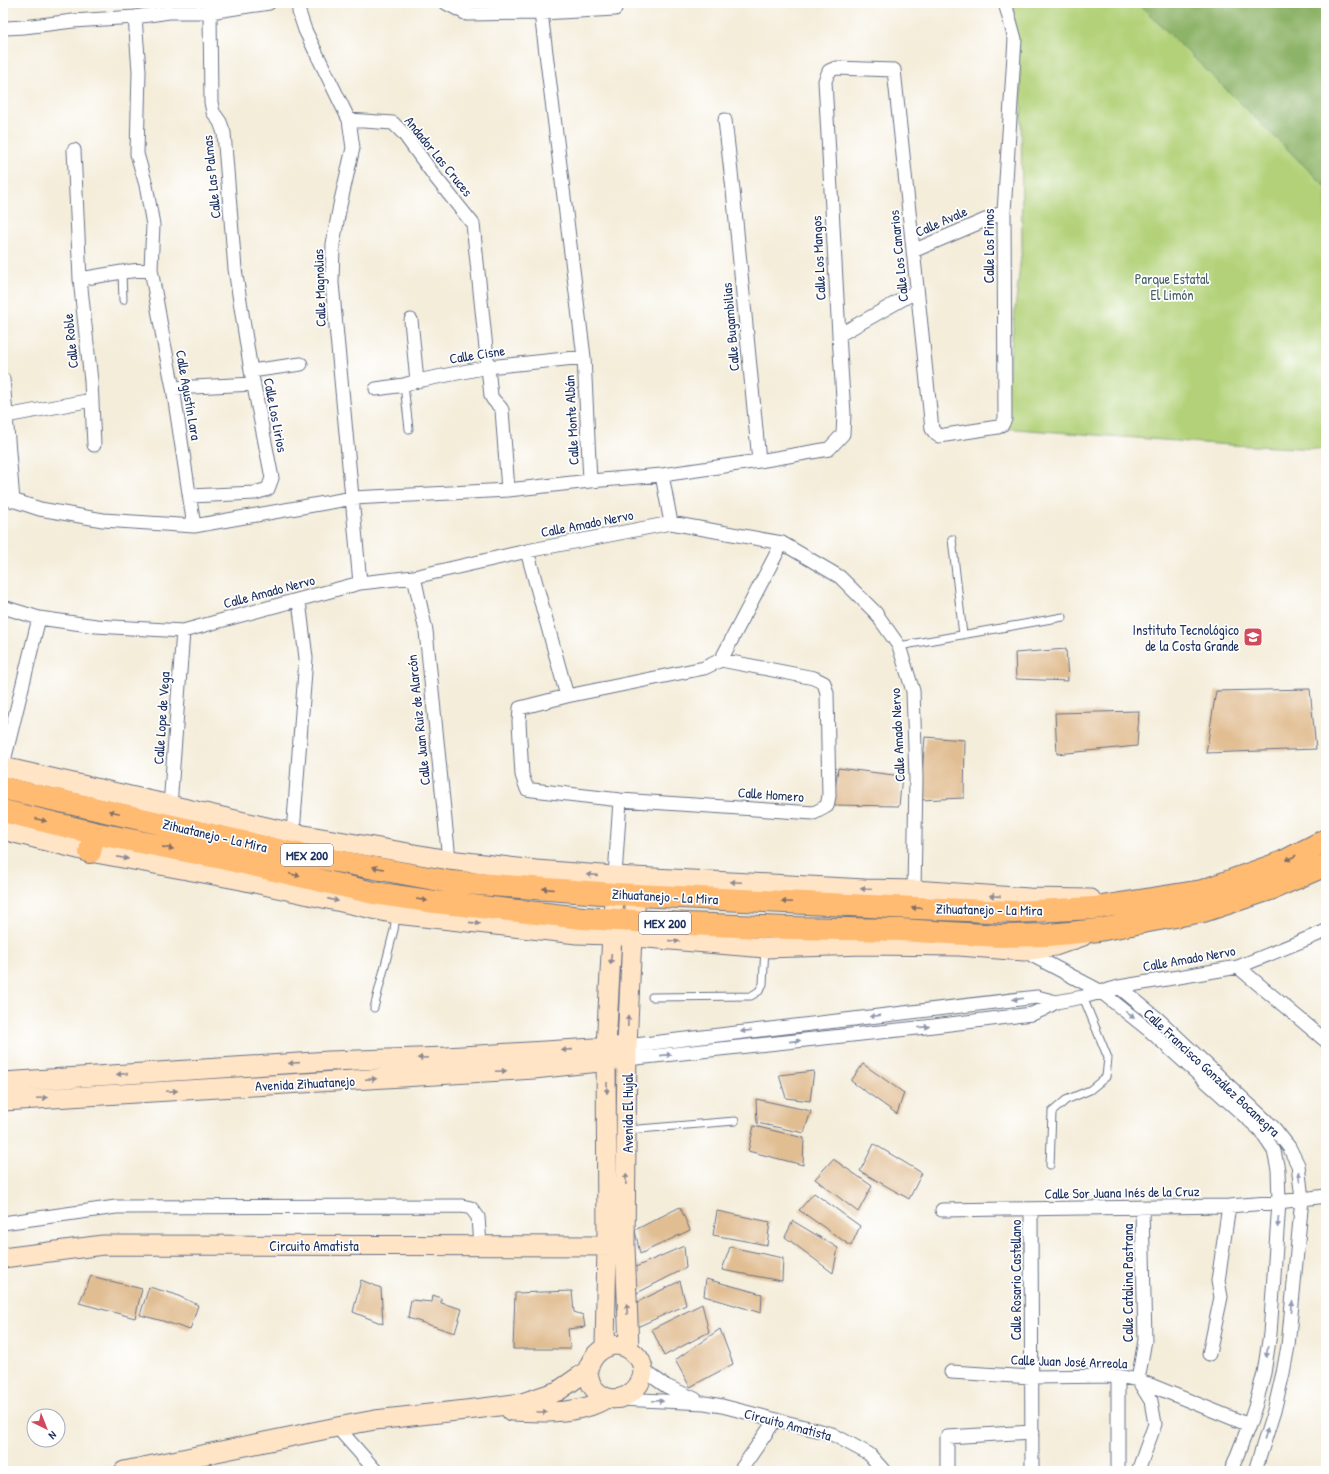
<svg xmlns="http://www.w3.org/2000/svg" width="1329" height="1474" font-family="'Patrick Hand',sans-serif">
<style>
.green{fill:#b2d178;stroke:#66806b}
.forest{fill:#8db368;stroke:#547163}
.building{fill:#e1bd92}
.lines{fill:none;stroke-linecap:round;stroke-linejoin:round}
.lane-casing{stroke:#677289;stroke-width:9}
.street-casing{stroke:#677289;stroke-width:15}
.secondary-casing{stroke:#677289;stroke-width:21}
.highway-casing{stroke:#677289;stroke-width:24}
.lane{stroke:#fff;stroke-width:7}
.street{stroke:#fff;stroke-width:13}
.secondary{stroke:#ffe4c6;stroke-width:19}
.highway{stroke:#ffbb71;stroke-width:22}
.oneway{fill:#826e67}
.oneway2{fill:#8d8a92}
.oneway3{fill:#8d97ae}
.labels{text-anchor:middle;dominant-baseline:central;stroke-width:3.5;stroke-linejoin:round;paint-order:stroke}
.shield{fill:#fff;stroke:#5f6d8e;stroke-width:1}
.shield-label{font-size:13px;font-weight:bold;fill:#1b2f5e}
.street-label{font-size:14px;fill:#1b2f5e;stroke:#fff}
.park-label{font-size:14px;fill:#486066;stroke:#fff}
.poi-label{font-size:14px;fill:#1b2f5e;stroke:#fff;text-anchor:end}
</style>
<rect width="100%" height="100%" fill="#fff"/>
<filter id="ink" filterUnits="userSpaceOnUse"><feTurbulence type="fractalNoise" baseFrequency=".025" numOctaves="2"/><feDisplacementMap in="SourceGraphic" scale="8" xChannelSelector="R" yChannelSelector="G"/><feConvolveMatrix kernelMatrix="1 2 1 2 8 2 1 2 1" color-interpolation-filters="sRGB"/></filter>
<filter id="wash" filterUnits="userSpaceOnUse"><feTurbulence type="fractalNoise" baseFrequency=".012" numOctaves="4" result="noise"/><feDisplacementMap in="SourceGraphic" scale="16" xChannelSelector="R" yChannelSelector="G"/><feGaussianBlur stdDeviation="0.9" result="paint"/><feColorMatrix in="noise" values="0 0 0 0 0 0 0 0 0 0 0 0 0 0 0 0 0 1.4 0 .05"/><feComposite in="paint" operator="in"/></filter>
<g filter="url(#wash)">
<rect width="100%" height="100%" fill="#f4edda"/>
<!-- green -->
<path class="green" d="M1012 3H1326V452L1320 449 1230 445 1002 428 1022 247 1021 85Z"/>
<!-- forest -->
<path class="forest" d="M1138 3H1326V187Z"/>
<g id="blocks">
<!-- building -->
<path class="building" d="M1066 649 1068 681 1016 679 1015 653Z
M1310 689 1316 749 1206 753 1216 691Z
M1139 711 1137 746 1057 754 1055 713Z
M925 737 965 740 964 798 920 800Z
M838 768 902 776 899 806 833 805Z
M863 1064 904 1093 897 1114 851 1081Z
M814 1071 810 1101 786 1098 779 1075Z
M756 1099 811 1111 804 1133 757 1123Z
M754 1126 804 1138 803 1165 748 1151Z
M874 1144 922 1173 909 1199 860 1171Z
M833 1159 872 1186 858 1212 815 1179Z
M814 1193 860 1226 851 1246 799 1210Z
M680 1207 690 1230 640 1254 635 1230Z
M717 1211 770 1222 767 1245 713 1235Z
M793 1221 838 1248 833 1273 785 1237Z
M684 1246 686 1268 637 1293 631 1269Z
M730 1247 783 1258 782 1281 722 1270Z
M91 1276 142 1289 135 1318 79 1303Z
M706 1279 762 1294 761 1313 704 1296Z
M361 1280 381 1288 383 1324 353 1312Z
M680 1281 686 1305 637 1327 627 1307Z
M149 1287 174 1294 198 1305 190 1330 163 1321 140 1315Z
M572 1291 574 1312 583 1315 585 1327 568 1329 570 1349H513L515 1293Z
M433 1295 441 1298V1303L462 1309 455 1333 408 1318 411 1300 432 1302Z
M702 1304 709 1332 664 1356 652 1329Z
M720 1329 733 1364 690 1387 675 1360Z"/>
</g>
</g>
<g filter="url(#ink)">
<use href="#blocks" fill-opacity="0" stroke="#677289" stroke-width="1"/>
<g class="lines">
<defs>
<path id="lane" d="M122 272 123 300
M404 385 409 429
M952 539 963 635
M899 646 1063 617
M652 997 751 996 759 991 763 984 765 948
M374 1008 394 930 396 915
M627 1130 735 1121
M1050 1165 1052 1112 1066 1100 1090 1090 1106 1077 1108 1058 1083 997"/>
<path id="street" d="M299 3V12L305 30 349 120 353 148 340 205 333 244 332 283 360 583
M446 3 467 14 541 13 615 9V3
M541 13 584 357 590 481
M135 17 139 71 137 154 146 185 153 225 151 269 163 338 173 388 194 526
M3 27 6 28 24 27 73 21 135 17 169 12H210L269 3
M349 120 393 123 404 134 436 178 473 224 491 396C494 403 499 404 502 410L508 490
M725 120 733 190 759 461
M74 150 80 279 91 381 94 445
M913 251 1004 212
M80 279 122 272 151 269
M411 320 417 381
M839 335 917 291
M251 371 301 364
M3 379 13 501
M173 388 254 384
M376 389 404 385 417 381 488 367 584 357
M6 416 92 400
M662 475 671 523
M190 496 255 493 268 489 272 478 251 371 235 269 224 133 220 122 213 112 211 102 210 12
M3 497 40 509 103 520 194 526 353 498 508 490 590 481 662 475 759 461 829 449 843 434 844 414 839 335 825 81 829 71 836 68 894 70 932 429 936 434 939 436 998 427 1002 425 1005 419 1004 212 1015 39 1005 3
M527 551 567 696
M414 577 426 631 449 860
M3 607 39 618 96 626 183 631 360 583 414 577 527 551 671 523 782 543 840 577 875 612 899 646 913 691 916 778 914 890
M721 660 814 678 824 683 827 693 829 796 827 806 814 813 620 800 533 790 527 789 522 775 519 722 520 708 567 696 704 668Z
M721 660 782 543
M3 765 39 618
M170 806 183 631
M293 833 306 658 299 601
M615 876 620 800
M1024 951 1100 991 1150 1031 1260 1130 1274 1151 1278 1170 1279 1202 1270 1334 1264 1373 1255 1407 1249 1425 1231 1471
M1238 967 1326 1041
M1119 987 1158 1019 1274 1128 1289 1147 1298 1165 1302 1199 1288 1346 1283 1373 1274 1411 1255 1471
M627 1046 1037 997 1056 1002
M627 1059 917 1028 1032 1014 1044 1009 1056 1002 1083 997 1119 987 1238 967 1326 931
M942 1210 1229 1206 1279 1202 1326 1196
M1031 1210 1032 1471
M3 1223 116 1207 462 1206 471 1208 478 1217 480 1246
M1209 1354 1221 1297 1218 1281 1229 1206
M643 1370 666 1386 695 1399
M951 1372 1031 1377 1118 1376 1138 1380 1249 1425
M620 1399 705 1403 722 1406 832 1434 869 1454 884 1471
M337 1427 376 1471
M740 1471 775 1420
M947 1471V1437L1033 1432
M1118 1471V1376
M1138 1471 1155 1424 1151 1401 1138 1380 1145 1340 1142 1208"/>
<path id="secondary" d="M3 767 293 833 449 860 536 870 615 876 865 889 914 890 1029 898 1091 899
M3 830 90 852 241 880 396 914 577 934 612 935 765 948 865 945 959 946 1024 951 1055 946 1083 936
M3 1082 329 1061 446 1057 627 1046
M3 1101 534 1069 627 1059
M3 1258 103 1245 625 1246
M613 1345C622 1345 628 1347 635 1354 661 1378 616 1420 592 1386 590 1382 589 1376 587 1371 592 1357 598 1349 613 1345Z
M605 1347 607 1246 606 1047 615 879
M629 1348 625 1246 627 1046 632 937 638 880
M511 1411C537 1412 564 1414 590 1406 596 1404 602 1401 607 1398
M124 1471 337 1427 375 1420 475 1409 522 1403 558 1391 587 1371"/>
<path id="highway" d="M3 788 287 852 451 882 615 894 892 907 1014 912 1095 908 1202 891 1283 862 1326 840
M3 811 94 833 217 857 374 893 435 902 583 918 686 924 789 928 900 930 1000 936 1049 935 1099 930 1203 911 1273 888 1326 865
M90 852 94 833"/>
</defs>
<!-- lane casing -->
<use href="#lane" class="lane-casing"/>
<!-- street casing -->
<use href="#street" class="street-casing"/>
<!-- secondary casing -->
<use href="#secondary" class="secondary-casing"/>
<!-- highway casing -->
<use href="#highway" class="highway-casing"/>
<!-- lane -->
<use href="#lane" class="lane"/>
<!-- street -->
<use href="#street" class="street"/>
<!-- secondary -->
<use href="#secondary" class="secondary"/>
<!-- highway -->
<use href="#highway" class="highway"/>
</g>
<!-- one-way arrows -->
<defs><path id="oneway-solid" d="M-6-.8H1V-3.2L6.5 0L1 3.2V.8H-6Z"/></defs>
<g class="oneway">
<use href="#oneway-solid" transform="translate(114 812) rotate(-168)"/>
<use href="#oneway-solid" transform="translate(41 820) rotate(14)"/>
<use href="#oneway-solid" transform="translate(168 848) rotate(11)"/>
<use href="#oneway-solid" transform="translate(1291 858) rotate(153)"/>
<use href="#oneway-solid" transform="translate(378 868) rotate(-170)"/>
<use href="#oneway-solid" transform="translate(295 875) rotate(13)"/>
<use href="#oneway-solid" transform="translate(548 889) rotate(-176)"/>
<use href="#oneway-solid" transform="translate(422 900) rotate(9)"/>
<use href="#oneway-solid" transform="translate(787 902) rotate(-177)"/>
<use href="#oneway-solid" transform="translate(917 908) rotate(-178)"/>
</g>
<g class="oneway2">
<use href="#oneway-solid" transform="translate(123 858) rotate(11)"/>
<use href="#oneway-solid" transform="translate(592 875) rotate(-176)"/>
<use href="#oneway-solid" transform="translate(736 882) rotate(-177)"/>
<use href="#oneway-solid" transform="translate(866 889) rotate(-178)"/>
<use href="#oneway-solid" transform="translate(995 896) rotate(-176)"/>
<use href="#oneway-solid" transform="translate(333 900) rotate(13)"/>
<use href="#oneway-solid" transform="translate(475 923) rotate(6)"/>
<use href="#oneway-solid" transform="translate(674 941) rotate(5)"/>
<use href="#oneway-solid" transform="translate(611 959) rotate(93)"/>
<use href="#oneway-solid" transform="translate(628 1021) rotate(-88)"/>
<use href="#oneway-solid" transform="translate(567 1050) rotate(176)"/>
<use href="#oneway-solid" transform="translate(423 1058) rotate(178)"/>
<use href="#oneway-solid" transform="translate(294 1063) rotate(176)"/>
<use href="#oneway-solid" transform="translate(501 1071) rotate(-3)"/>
<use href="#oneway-solid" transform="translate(122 1074) rotate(176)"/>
<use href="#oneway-solid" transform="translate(371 1079) rotate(-3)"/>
<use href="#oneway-solid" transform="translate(607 1088) rotate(90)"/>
<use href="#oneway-solid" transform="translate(172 1091) rotate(-3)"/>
<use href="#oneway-solid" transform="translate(42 1098) rotate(-3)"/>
<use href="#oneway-solid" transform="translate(626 1179) rotate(-89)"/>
<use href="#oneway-solid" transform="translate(627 1309) rotate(-92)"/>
<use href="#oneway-solid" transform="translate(542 1412)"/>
</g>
<g class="oneway3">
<use href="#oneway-solid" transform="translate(1018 999) rotate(173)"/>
<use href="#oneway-solid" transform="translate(1130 1015) rotate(38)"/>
<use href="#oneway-solid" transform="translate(875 1016) rotate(173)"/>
<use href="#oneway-solid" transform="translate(924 1027) rotate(-7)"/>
<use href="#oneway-solid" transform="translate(746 1031) rotate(173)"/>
<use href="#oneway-solid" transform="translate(795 1041) rotate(-6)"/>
<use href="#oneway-solid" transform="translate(666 1055) rotate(-6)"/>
<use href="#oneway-solid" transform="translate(1299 1177) rotate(-97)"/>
<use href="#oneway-solid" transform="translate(1278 1222) rotate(95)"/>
<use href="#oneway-solid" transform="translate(1292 1307) rotate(-84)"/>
<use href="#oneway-solid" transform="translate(1267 1352) rotate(98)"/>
<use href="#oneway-solid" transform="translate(658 1401) rotate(3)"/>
<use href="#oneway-solid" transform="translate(1266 1434) rotate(-72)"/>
</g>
</g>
<!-- icons -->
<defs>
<symbol id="university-square" viewBox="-11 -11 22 22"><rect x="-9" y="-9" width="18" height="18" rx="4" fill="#d1495b" stroke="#fff"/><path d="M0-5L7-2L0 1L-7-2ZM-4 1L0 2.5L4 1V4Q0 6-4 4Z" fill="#fff"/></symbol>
</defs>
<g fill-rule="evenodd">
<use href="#university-square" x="1242" y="626" width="22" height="22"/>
</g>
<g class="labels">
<!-- shield labels -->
<g class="shield">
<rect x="281" y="844" width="52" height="22" rx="3"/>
<rect x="639" y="912" width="52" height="22" rx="3"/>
</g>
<g class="shield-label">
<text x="307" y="855">MEX 200</text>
<text x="665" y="923">MEX 200</text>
</g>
<!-- street labels -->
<g class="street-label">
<text transform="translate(439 156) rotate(51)">Andador Las Cruces</text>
<text transform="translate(211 177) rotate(-96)">Calle Las Palmas</text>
<text transform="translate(941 221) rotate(-24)">Calle Avale</text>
<text transform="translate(988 246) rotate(-90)">Calle Los Pinos</text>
<text transform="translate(898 256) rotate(-96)">Calle Los Canarios</text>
<text transform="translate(818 258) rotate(-93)">Calle Los Mangos</text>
<text transform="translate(319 288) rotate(-92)">Calle Magnolias</text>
<text transform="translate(730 327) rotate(-95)">Calle Bugambilias</text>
<text transform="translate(70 341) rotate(-96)">Calle Roble</text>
<text transform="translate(477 354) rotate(-9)">Calle Cisne</text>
<text transform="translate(189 395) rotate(80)">Calle Agustín Lara</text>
<text transform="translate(276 415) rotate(79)">Calle Los Lirios</text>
<text transform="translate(571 420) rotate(-93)">Calle Monte Albán</text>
<text transform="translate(587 523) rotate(-11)">Calle Amado Nervo</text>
<text transform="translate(269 591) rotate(-15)">Calle Amado Nervo</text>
<text transform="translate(161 718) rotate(-86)">Calle Lope de Vega</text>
<text transform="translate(418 720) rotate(-96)">Calle Juan Ruiz de Alarcón</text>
<text transform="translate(897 735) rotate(-93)">Calle Amado Nervo</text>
<text transform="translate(771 794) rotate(4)">Calle Homero</text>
<text transform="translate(215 835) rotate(13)">Zihuatanejo - La Mira</text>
<text transform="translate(665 896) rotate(3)">Zihuatanejo - La Mira</text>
<text transform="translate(989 909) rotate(1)">Zihuatanejo - La Mira</text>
<text transform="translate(1189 958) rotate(-10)">Calle Amado Nervo</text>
<text transform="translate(1212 1072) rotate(43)">Calle Francisco González Bocanegra</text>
<text transform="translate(305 1083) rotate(-3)">Avenida Zihuatanejo</text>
<text transform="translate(627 1113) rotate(-90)">Avenida El Hujal</text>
<text transform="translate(1122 1192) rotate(-1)">Calle Sor Juana Inés de la Cruz</text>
<text x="314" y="1245">Circuito Amatista</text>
<text transform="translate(1015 1280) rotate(-90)">Calle Rosario Castellano</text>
<text transform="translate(1127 1283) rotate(-90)">Calle Catalina Pastrana</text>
<text transform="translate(1069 1361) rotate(2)">Calle Juan José Arreola</text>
<text transform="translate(788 1424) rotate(15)">Circuito Amatista</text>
</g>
<!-- park labels -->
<g class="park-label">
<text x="1172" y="278">Parque Estatal<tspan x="1172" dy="16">El Limón</tspan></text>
</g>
<!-- poi labels -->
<g class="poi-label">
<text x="1239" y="629">Instituto Tecnológico<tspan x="1239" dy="16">de la Costa Grande</tspan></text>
</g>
</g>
<!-- margin -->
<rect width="1329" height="1474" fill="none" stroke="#fff" stroke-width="16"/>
<!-- north arrow -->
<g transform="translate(46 1428) rotate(137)"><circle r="19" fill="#ffffff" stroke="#a4acbf"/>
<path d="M0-3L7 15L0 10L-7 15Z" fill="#d1495b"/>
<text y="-6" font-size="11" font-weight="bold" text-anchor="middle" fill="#1b2f5e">N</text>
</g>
</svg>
